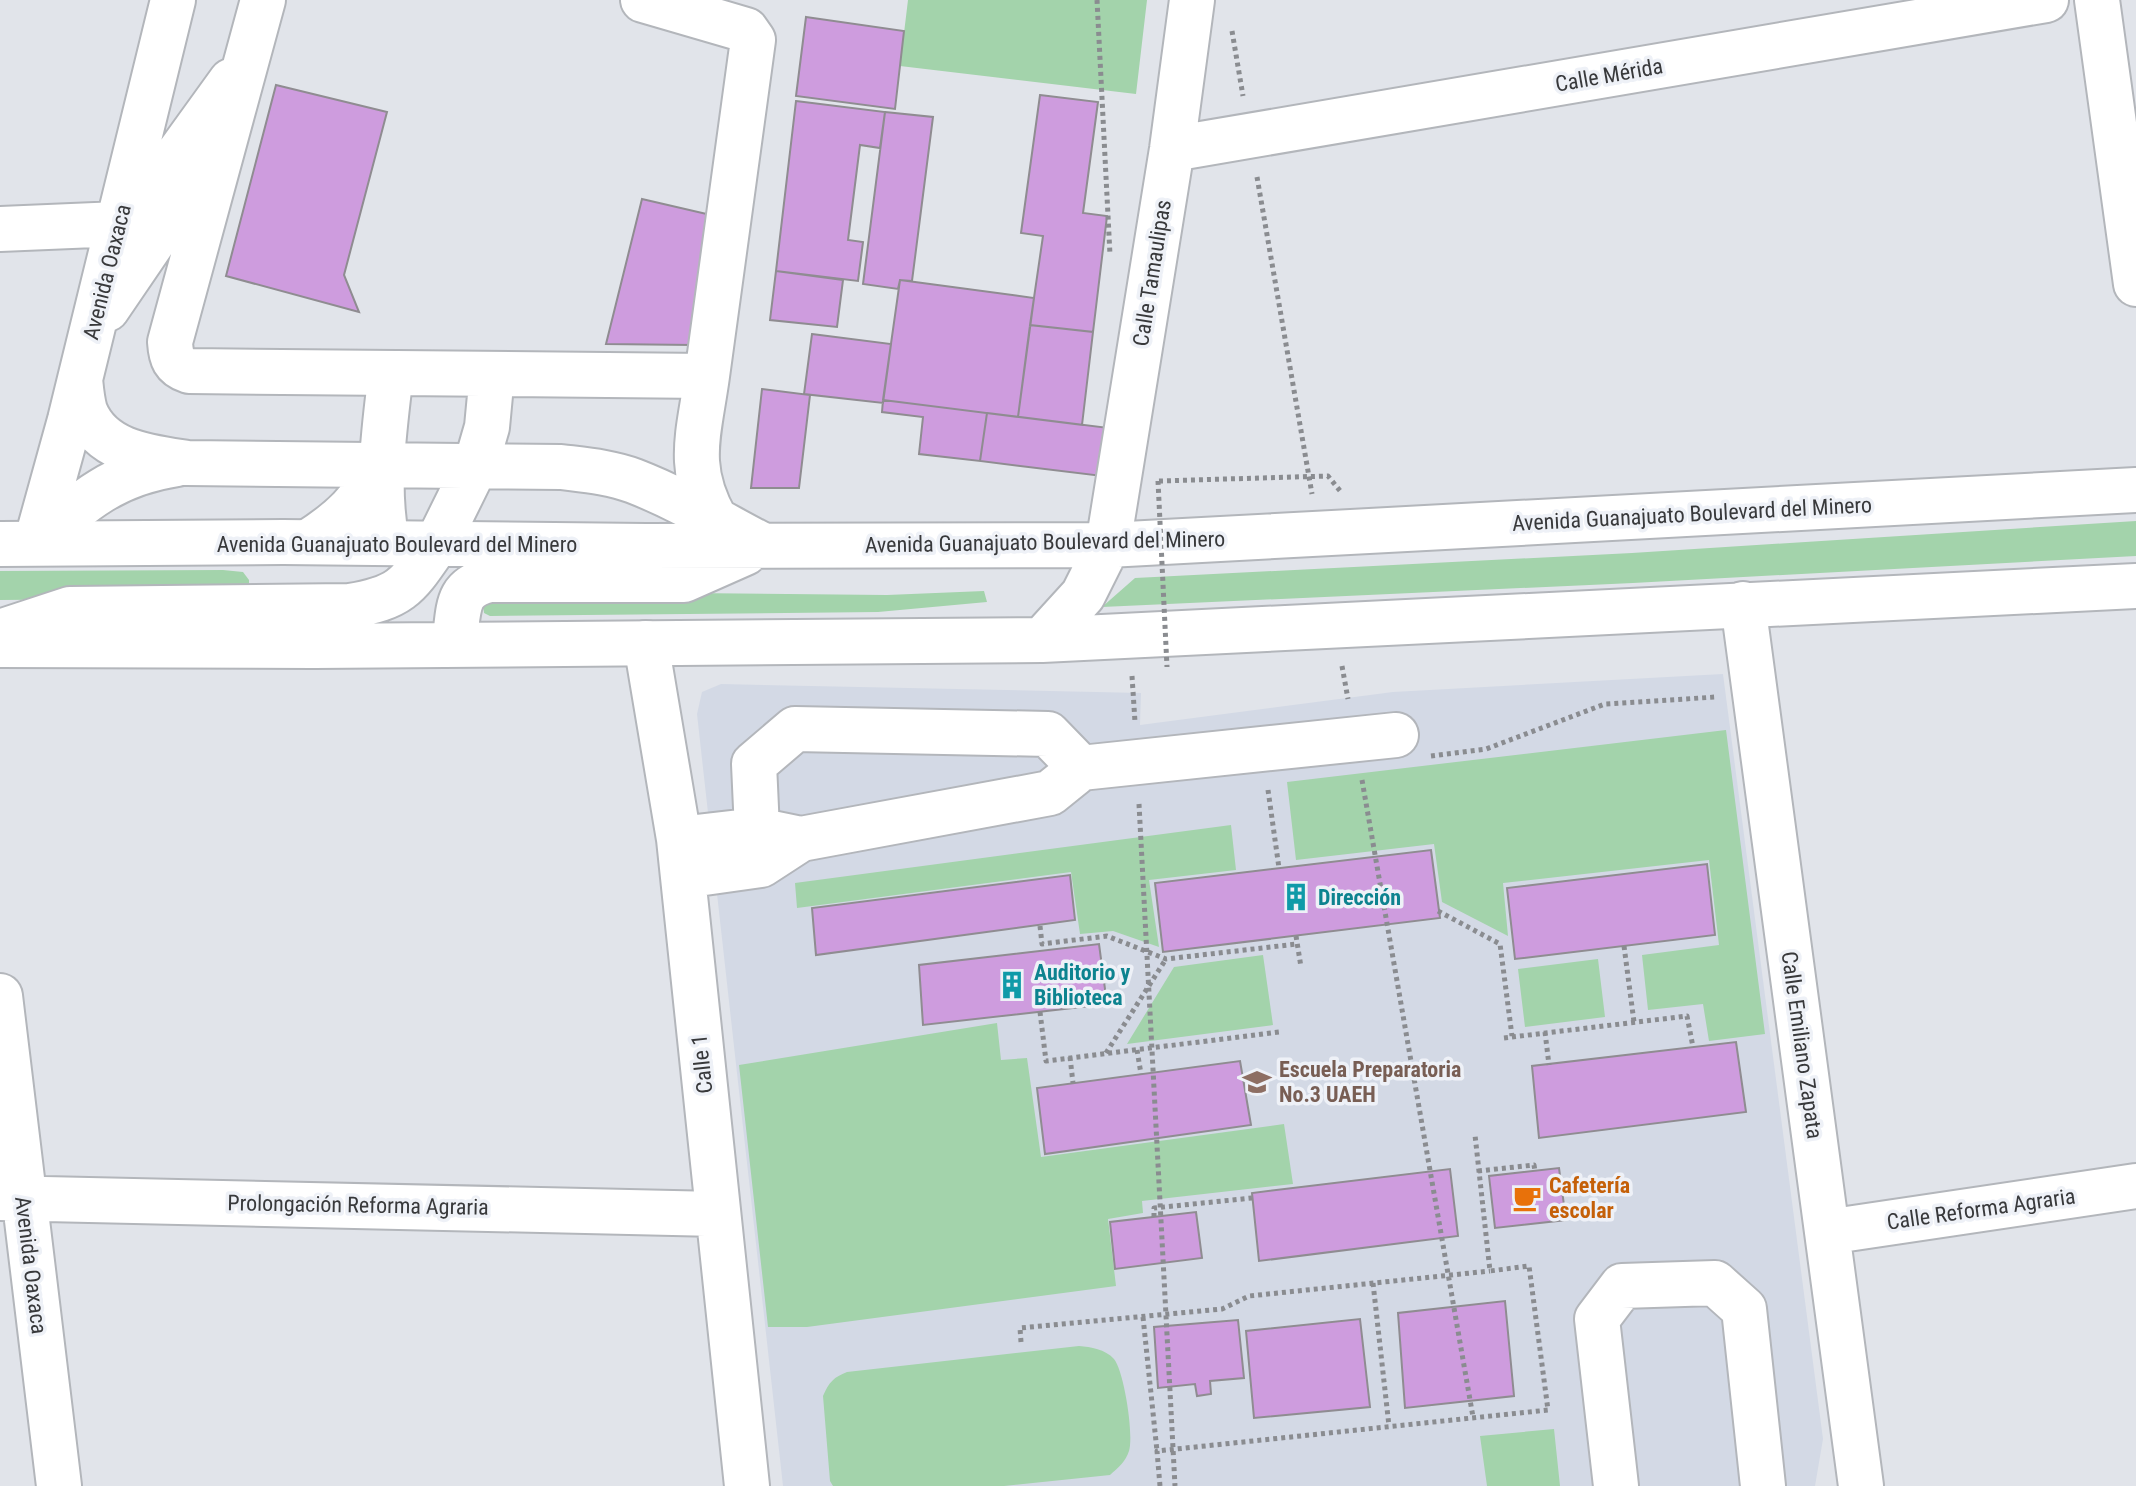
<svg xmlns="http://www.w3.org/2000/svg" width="2136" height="1486" font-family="'Roboto Condensed',sans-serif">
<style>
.built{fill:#d3d9e5}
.green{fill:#a3d3ab}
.building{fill:#ce9cde;stroke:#8f8c91;stroke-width:2}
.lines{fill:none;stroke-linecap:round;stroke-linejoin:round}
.minor-casing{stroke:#b3b6bb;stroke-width:48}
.major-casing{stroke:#b3b6bb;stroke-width:48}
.path{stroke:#8a8c90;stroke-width:5;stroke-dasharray:4 4;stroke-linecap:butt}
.minor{stroke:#fff;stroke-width:44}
.major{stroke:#fff;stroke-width:44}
.path-bridge{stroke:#8a8c90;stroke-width:5;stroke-dasharray:4 4;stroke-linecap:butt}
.labels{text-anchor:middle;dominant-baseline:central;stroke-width:7;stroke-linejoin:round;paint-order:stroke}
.street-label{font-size:22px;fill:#38393b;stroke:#eef1f7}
.culture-label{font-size:22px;font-weight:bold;fill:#0d838f;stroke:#eef1f7;text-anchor:start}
.education-label{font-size:22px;font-weight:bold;fill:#785e54;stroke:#eef1f7;text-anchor:start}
.food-label{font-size:22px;font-weight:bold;fill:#c56008;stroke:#eef1f7;text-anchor:start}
</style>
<rect width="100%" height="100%" fill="#e1e4ea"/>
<!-- built -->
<path class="built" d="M1723 674 1823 1439 1815 1486H783L697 714 702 692 721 684 1141 693 1140 725 1393 692Z"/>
<!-- green -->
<path class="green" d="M908 0H1147L1136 94 900 66Z
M2136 521V556L1633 583 1102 607 1135 578 1632 553Z
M223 570 243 572 249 580V589L234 598 0 600V571Z
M495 591 887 595 984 591 987 602 878 612 490 616 484 613 483 604Z
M1726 730 1765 1034 1709 1041 1703 1004 1648 1010 1642 955 1719 945 1709 860 1503 883 1508 936 1442 902 1434 844 1296 860 1287 782Z
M1231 825 1236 870 1149 880 1159 947 1113 931 1080 934 1071 872 797 908 795 883Z
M1263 955 1273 1025 1127 1044 1174 967Z
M1598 959 1605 1017 1525 1027 1518 969Z
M997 1023 1001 1060 1027 1058 1041 1157 1284 1124 1293 1184 1142 1201 1143 1213 1108 1219 1116 1286 807 1327H768L739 1065Z
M1079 1346C1091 1347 1105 1349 1114 1359 1124 1371 1134 1435 1129 1451 1126 1461 1118 1468 1110 1475L1004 1486H833L830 1481 823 1396C829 1382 834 1377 847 1372Z
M1554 1429 1560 1486H1487L1480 1436Z"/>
<!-- building -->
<path class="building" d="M806 17 904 31 895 109 796 96Z
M276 85 387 112 344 275 359 312 226 276Z
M1040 95 1098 102 1083 213 1107 216 1093 332 1030 325 1043 236 1021 233Z
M796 101 885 112 880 148 860 145 848 240 863 242 858 281 776 271Z
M885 112 933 117 912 281 900 280 898 289 863 284Z
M642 199 711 215 693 345 606 344Z
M776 271 843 280 837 327 770 320Z
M900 280 1034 298 1018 417 883 400Z
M1030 325 1093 332 1082 425 1018 417Z
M812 334 891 344 883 403 804 394Z
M762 389 810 395 799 488H751Z
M883 400 987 413 980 461 919 454 923 417 882 412Z
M987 413 1109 428 1102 476 980 461Z
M1431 850 1440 918 1163 952 1155 883Z
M1707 864 1715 935 1515 959 1507 888Z
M1070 875 1075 920 816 955 812 908Z
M1099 944 1107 1004 923 1025 919 965Z
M1736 1042 1746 1112 1539 1138 1532 1066Z
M1240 1061 1251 1125 1045 1154 1037 1088Z
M1559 1168 1566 1220 1495 1228 1489 1176Z
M1450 1169 1458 1236 1259 1261 1252 1193Z
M1196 1212 1202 1258 1115 1269 1110 1222Z
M1505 1301 1514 1396 1405 1408 1398 1313Z
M1360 1319 1370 1407 1254 1418 1246 1331Z
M1238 1320 1244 1378 1210 1381 1211 1394 1197 1396 1195 1384 1158 1388 1154 1327Z"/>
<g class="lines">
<defs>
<path id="minor" d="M263 0 170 342C171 358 174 366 189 371L707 376 753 40 746 30 643 0
M2097 0 2136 284
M1172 149 2046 0
M0 229 119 224 132 218 231 81
M107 309 199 174
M707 376C699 434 685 467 716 521
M80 379C81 389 82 401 85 411 101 452 148 457 187 463L561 467C585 470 610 472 634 481 678 498 720 523 762 545
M308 542C341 521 363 501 380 465
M438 542 476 465 487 427 492 374
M36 543 70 420 173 0
M36 543C83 501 112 474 177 464
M387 543C376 485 384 431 391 373
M1108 545 1172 149 1192 0
M1743 604 1861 1486
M646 643 679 839 747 1486
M1081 768 1396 735
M679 839 757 830 801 839 1050 793 1081 768 1048 734 795 729 754 764 757 830
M683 876 761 865 801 839
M0 996 59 1486
M0 1198 717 1214
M1827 1232 2136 1186
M1616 1486 1597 1319 1622 1286 1715 1283 1744 1309 1763 1486"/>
<path id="major" d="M0 544 283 542 646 546 1108 545 2136 490
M456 629C459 602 460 587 489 580H684L745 553
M0 632 70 609 350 606C404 597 408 585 438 542
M1042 640 1083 595 1108 545
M0 645 314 646 1042 640 2136 586"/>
</defs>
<!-- minor casing -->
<use href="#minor" class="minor-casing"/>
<!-- major casing -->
<use href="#major" class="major-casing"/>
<!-- path -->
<path class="path" d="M1097 0 1110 255
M1232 31 1243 96
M1257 177 1312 494
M1159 481 1328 476 1341 492
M1342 666 1348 699
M1132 676 1135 722
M1431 756 1486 749 1605 704 1716 697
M1362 780 1473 1417
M1268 790 1279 868
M1139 804 1175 1486
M1438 911 1500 944 1512 1036
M1040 926 1042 944 1107 936 1166 959 1297 944
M1296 936 1301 967
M1624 946 1634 1022
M1040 1012 1046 1061 1279 1032
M1545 1032 1549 1065
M1504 1038 1687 1016 1693 1047
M1137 1050 1141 1074
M1106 1053 1166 959
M1070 1057 1073 1083
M1478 1171 1534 1165 1535 1171
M1154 1217V1208L1252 1198
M1373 1283 1389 1426
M1143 1317 1157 1451
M1021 1342 1020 1328 1222 1309 1249 1296 1490 1271
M1160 1486 1157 1451 1548 1410 1529 1266 1490 1271 1475 1135"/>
<!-- minor -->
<use href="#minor" class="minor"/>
<!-- major -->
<use href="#major" class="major"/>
<!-- path-bridge -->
<path class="path-bridge" d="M1158 481 1167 667"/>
</g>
<!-- icons -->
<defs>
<symbol id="building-bare" viewBox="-9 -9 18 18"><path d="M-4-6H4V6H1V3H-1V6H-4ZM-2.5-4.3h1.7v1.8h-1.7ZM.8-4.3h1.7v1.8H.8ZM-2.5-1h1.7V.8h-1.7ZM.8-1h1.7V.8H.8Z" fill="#0f9aa8" stroke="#eef1f7" stroke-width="2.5" paint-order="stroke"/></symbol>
<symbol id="school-bare" viewBox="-9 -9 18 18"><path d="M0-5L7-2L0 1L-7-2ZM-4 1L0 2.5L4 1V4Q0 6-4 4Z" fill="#8d6e63" stroke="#eef1f7" stroke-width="2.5" paint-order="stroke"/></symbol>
<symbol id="cafe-bare" viewBox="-9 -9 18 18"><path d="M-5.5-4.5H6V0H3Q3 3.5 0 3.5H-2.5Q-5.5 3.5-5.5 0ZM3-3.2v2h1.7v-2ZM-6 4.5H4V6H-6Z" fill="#e8710a" stroke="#eef1f7" stroke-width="2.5" paint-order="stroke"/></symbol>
</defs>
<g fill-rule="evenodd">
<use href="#building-bare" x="1276" y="877" width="40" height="40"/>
<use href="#building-bare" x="992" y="965" width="40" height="40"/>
<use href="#school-bare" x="1237" y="1062" width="40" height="40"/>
<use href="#cafe-bare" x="1507" y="1178" width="40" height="40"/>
</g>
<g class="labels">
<!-- street labels -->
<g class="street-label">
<text transform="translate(1609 75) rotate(-10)">Calle Mérida</text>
<text transform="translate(107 272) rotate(-76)">Avenida Oaxaca</text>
<text transform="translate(1152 273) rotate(-81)">Calle Tamaulipas</text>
<text transform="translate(1692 514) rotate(-3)">Avenida Guanajuato Boulevard del Minero</text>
<text transform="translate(1045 542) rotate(-1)">Avenida Guanajuato Boulevard del Minero</text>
<text x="397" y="544">Avenida Guanajuato Boulevard del Minero</text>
<text transform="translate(1802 1045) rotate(82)">Calle Emiliano Zapata</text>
<text transform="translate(702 1064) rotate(-96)">Calle 1</text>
<text transform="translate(358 1205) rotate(1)">Prolongación Reforma Agraria</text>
<text transform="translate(1981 1209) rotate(-8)">Calle Reforma Agraria</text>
<text transform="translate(31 1265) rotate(83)">Avenida Oaxaca</text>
</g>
<!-- culture labels -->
<g class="culture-label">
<text x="1318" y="897">Dirección</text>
<text x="1034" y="972">Auditorio y<tspan x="1034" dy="25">Biblioteca</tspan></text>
</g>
<!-- education labels -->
<g class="education-label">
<text x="1279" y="1069">Escuela Preparatoria<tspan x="1279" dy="25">No.3 UAEH</tspan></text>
</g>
<!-- food labels -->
<g class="food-label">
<text x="1549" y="1185">Cafetería<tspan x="1549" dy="25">escolar</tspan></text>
</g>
</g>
</svg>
